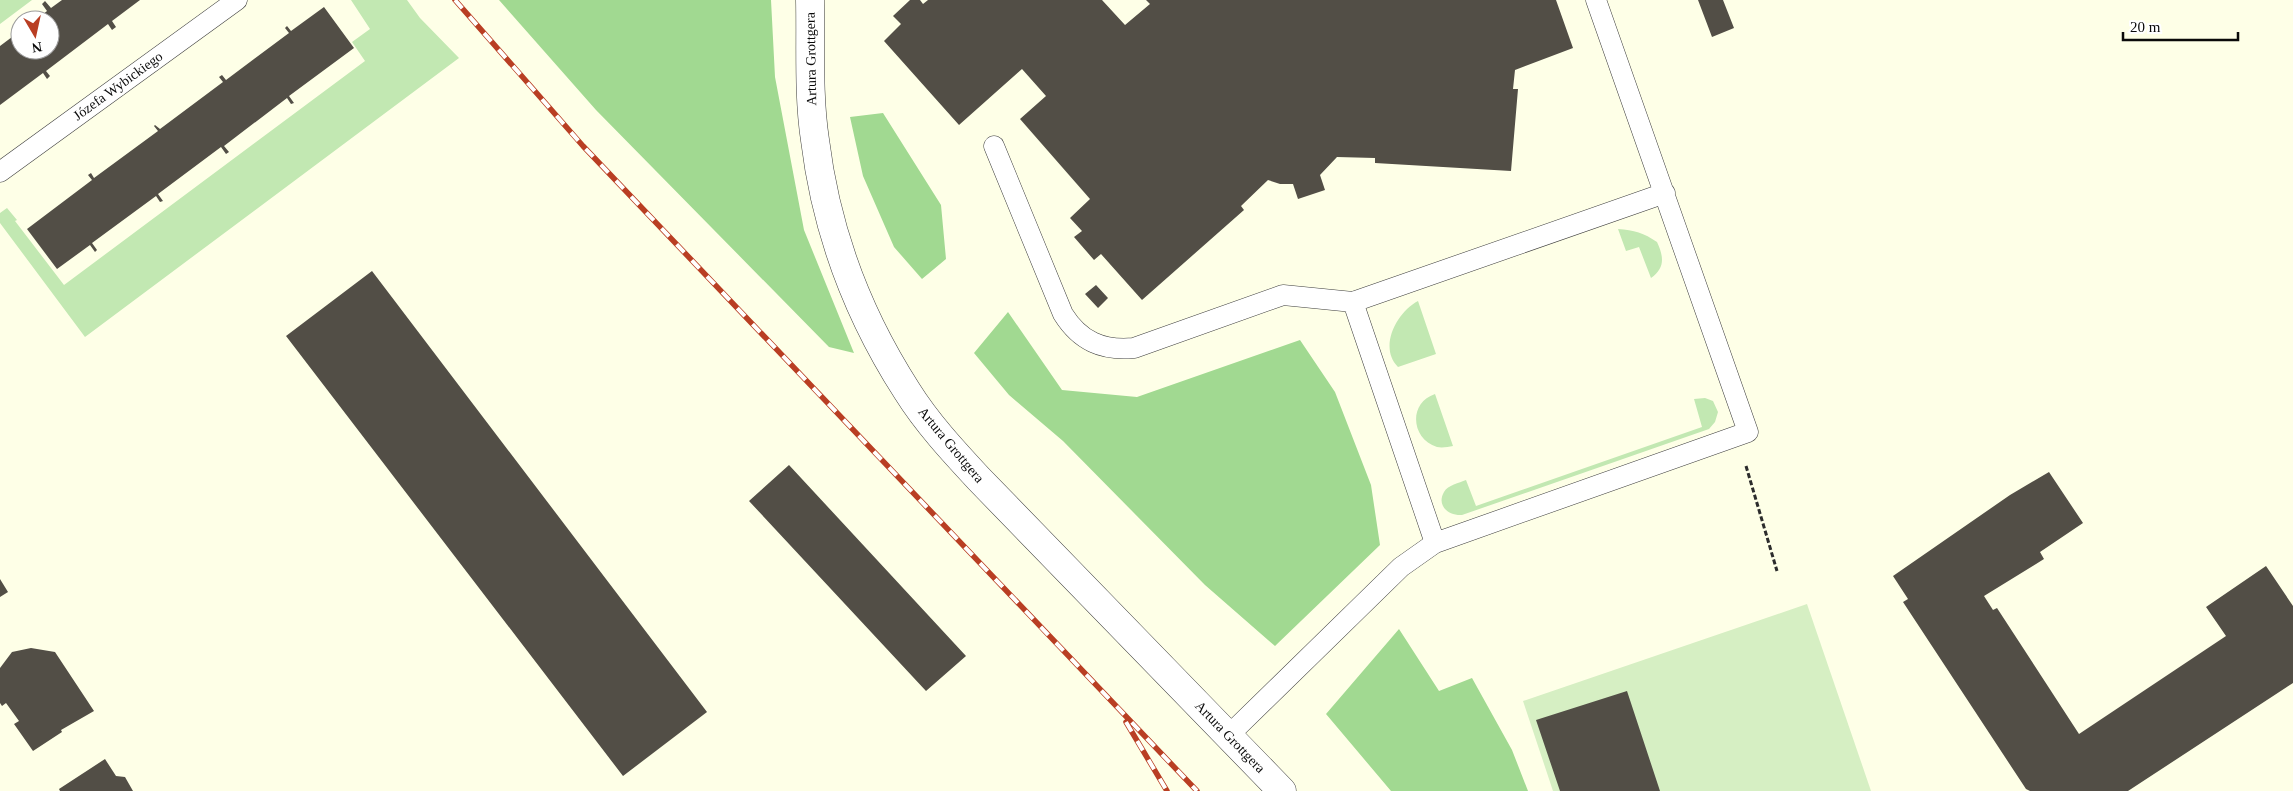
<svg xmlns="http://www.w3.org/2000/svg" width="2293" height="791" font-family="'Times New Roman',serif">
<style>
.green{fill:#c2e8b2}
.forest{fill:#a1d991}
.pitch{fill:#d6efc3}
.building{fill:#524e46}
.lines{fill:none;stroke-linecap:round;stroke-linejoin:round}
.service-casing{stroke:#3d3d3d;stroke-width:21}
.minor-casing{stroke:#3d3d3d;stroke-width:29}
.path{stroke:#2c2c2c;stroke-width:3;stroke-dasharray:5 2.5;stroke-linecap:butt}
.service{stroke:#fff;stroke-width:20}
.minor{stroke:#fff;stroke-width:28}
.rail-casing{stroke:#b93e23;stroke-width:5.5}
.rail{stroke:#fff;stroke-width:4;stroke-dasharray:11;stroke-linecap:butt}
.labels{text-anchor:middle;dominant-baseline:central;stroke-width:5;stroke-linejoin:round;paint-order:stroke}
.street-label{font-size:14px;fill:#0a0a0a;stroke:#fff}
</style>
<rect width="100%" height="100%" fill="#feffe7"/>
<!-- green -->
<path class="green" d="M0 0H32L0 24Z
M351 0H407L420 18 459 58 85 337 0 223V213L7 208 17 220 15 221 64 285 365 61 352 42 370 29Z
M1618 229C1634 230 1644 233 1657 242 1664 257 1665 268 1651 278L1639 247 1626 251Z
M1418 301 1436 354 1398 367C1378 347 1397 312 1418 301Z
M1435 394 1453 446C1448 447 1442 448 1437 447 1411 439 1408 403 1435 394Z
M1705 398 1713 401 1718 412 1715 422 1709 429 1462 515C1449 516 1436 506 1444 492 1448 485 1459 483 1466 480L1476 506 1702 427 1694 399Z"/>
<!-- forest -->
<path class="forest" d="M499 0H771L775 77 804 230 854 353 829 347 596 110Z
M883 113 941 205 946 259 922 279 894 247 863 176 850 117Z
M1008 312 1062 390 1137 397 1300 340 1335 392 1371 485 1380 545 1275 646 1205 585 1063 441 1009 395 974 353Z
M1399 629 1439 691 1472 678 1512 750 1528 791H1391L1326 714Z"/>
<!-- pitch -->
<path class="pitch" d="M1807 604 1871 791H1553L1523 701Z"/>
<!-- building -->
<path class="building" d="M62 0H140L112 21 116 27 112 30 108 24 46 71 50 76 47 79 43 73 0 105V46L20 31V50H50V20H36L47 11 42 4 45 1 51 8Z
M910 0H920L923 4 928 0H1102L1125 25 1150 4 1146 0H1556L1573 48 1515 70 1513 89H1518L1511 171 1375 163V158L1337 157 1320 175 1325 190 1298 199 1293 184H1280L1268 180 1241 206 1244 210 1142 300 1101 254 1094 260 1074 237 1082 231 1070 218 1090 199 1020 119 1046 96 1022 69 959 125 884 41 901 24 893 16Z
M1698 0H1723L1734 28 1712 37Z
M324 7 354 48 289 96 294 103 291 104 287 98 224 146 229 152 226 154 221 147 158 194 163 201 160 202 156 196 92 243 97 250 95 252 90 245 57 269 27 229 92 180 88 175 91 173 94 178 158 131 154 126 155 125 160 129 223 82 219 77 222 75 226 80 289 33 285 28 287 26 291 31Z
M372 271 707 712 623 776 286 336Z
M1096 285 1108 298 1098 308 1085 294Z
M789 465 966 656 926 691 749 501Z
M2049 472 2083 523 2040 552 2044 559 1984 596 1993 610 1997 608 2079 734 2226 636 2206 607 2266 566 2293 606V683L2128 791H2030L2026 789 1903 602 1908 599 1893 576 2010 495Z
M0 579 8 592 0 597Z
M31 648 55 652 94 711 61 730 62 732 33 751 14 724 19 721 6 703 2 706 0 703V668L12 652Z
M1627 691 1660 791H1560L1536 720Z
M105 759 116 776 125 777 133 791H60L59 789Z"/>
<g class="lines">
<defs>
<path id="service" d="M994 146 1063 314C1080 341 1102 351 1134 348L1283 295 1353 302 1665 193
M0 172 237 0
M1353 302 1435 543
M1229 735 1401 567 1435 543 1748 432 1596 0"/>
<path id="minor" d="M810 0C811 47 808 94 815 140 826 230 858 315 907 391 927 423 953 451 979 479L1282 791"/>
</defs>
<!-- service casing -->
<use href="#service" class="service-casing"/>
<!-- minor casing -->
<use href="#minor" class="minor-casing"/>
<!-- path -->
<path class="path" d="M1746 466 1777 571"/>
<!-- service -->
<use href="#service" class="service"/>
<!-- minor -->
<use href="#minor" class="minor"/>
<defs>
<path id="rail" d="M455 0 583 146 1197 791
M1126 722 1167 791"/>
</defs>
<!-- rail casing -->
<use href="#rail" class="rail-casing"/>
<!-- rail -->
<use href="#rail" class="rail"/>
</g>
<g class="labels">
<!-- street labels -->
<g class="street-label">
<text transform="translate(811 59) rotate(-91)">Artura Grottgera</text>
<text transform="translate(118 86) rotate(-36)">Józefa Wybickiego</text>
<text transform="translate(951 445) rotate(50)">Artura Grottgera</text>
<text transform="translate(1230 737) rotate(46)">Artura Grottgera</text>
</g>
</g>
<!-- north arrow -->
<g transform="translate(35 35) rotate(171)"><circle r="24" fill="#ffffff" stroke="#9d9d9d"/>
<path d="M0-4L9 19L0 12L-9 19Z" fill="#b93e23"/>
<text y="-8" font-size="14" font-weight="bold" text-anchor="middle" fill="#0a0a0a">N</text>
</g>
<!-- scale -->
<path d="M2123 32v8h115v-8" fill="none" stroke="#0a0a0a" stroke-width="2.5"/>
<text x="2130" y="32" font-size="15" fill="#0a0a0a" stroke="#ffffff" stroke-width="4" paint-order="stroke">20 m</text>
</svg>
